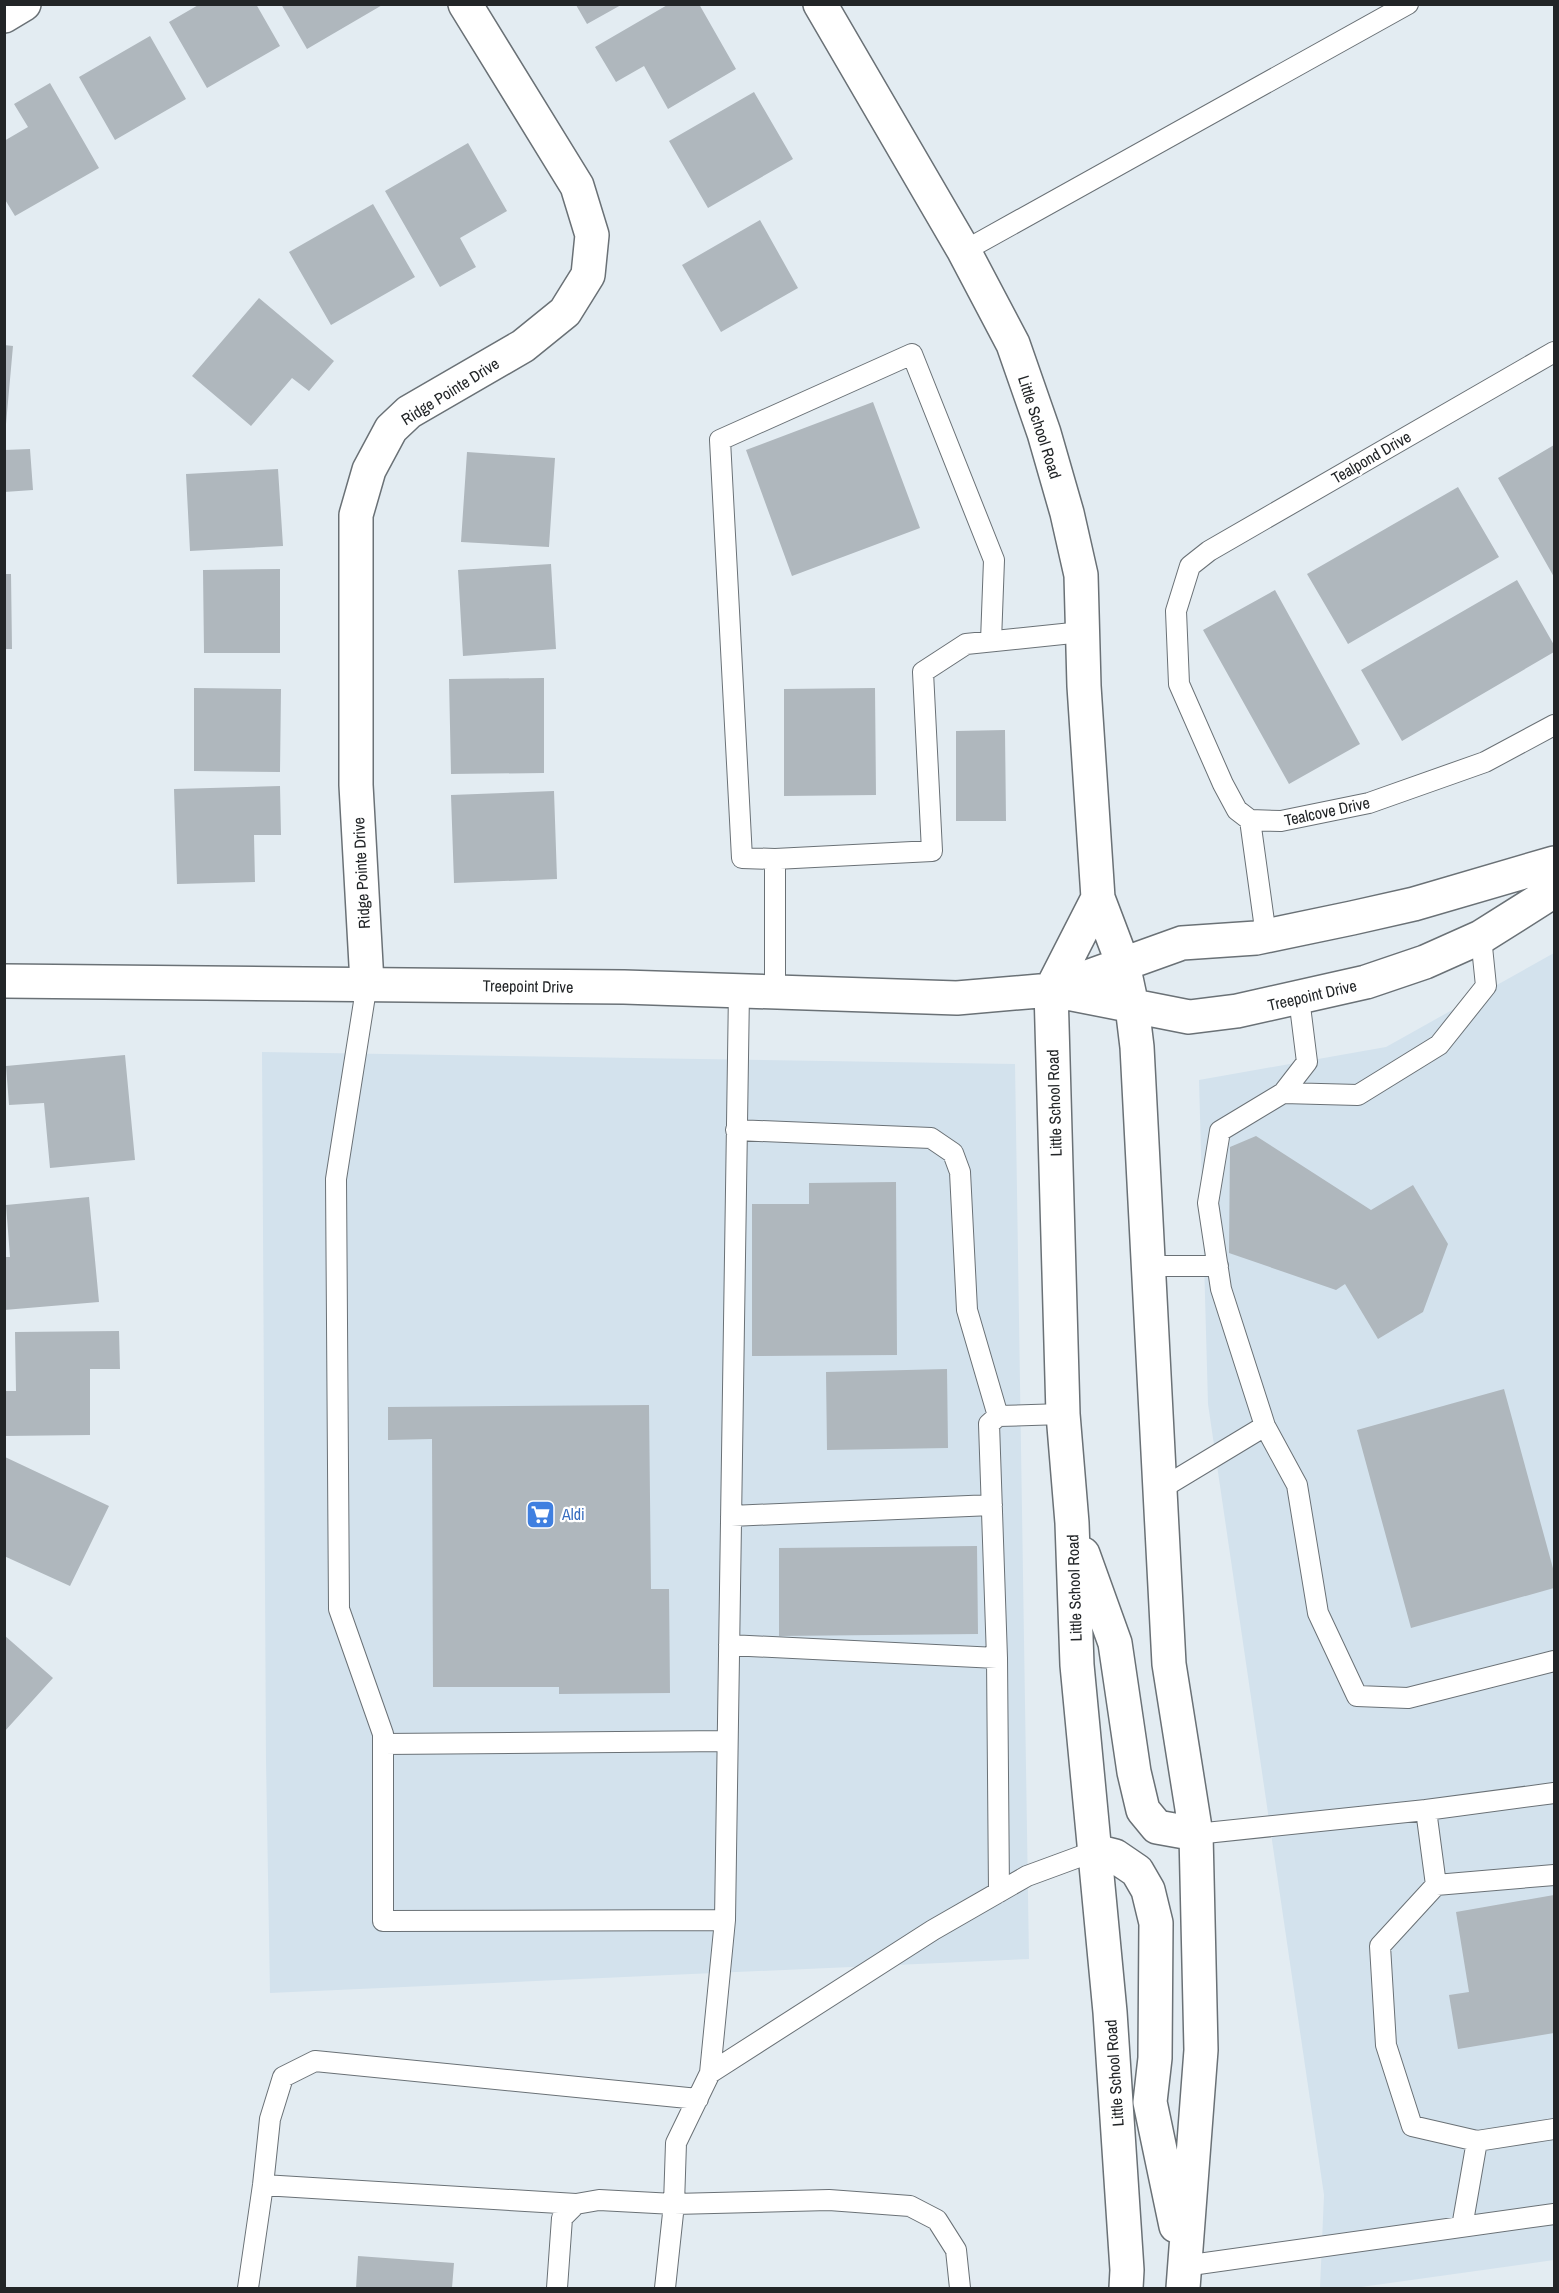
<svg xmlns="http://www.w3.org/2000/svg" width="1559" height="2293" font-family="'Archivo Narrow',sans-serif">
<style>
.built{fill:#d3e2ed}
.building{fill:#afb7bd}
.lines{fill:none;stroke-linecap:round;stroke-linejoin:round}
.lane-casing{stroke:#6a7176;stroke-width:22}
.street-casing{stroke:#6a7176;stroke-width:36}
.secondary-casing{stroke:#6a7176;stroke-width:36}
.lane{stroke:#fff;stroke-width:20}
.street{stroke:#fff;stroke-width:33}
.secondary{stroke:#fff;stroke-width:33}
.labels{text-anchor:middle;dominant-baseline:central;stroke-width:4.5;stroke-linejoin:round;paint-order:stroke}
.street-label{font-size:16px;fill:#222527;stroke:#fff}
.shop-label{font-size:16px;fill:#366cbe;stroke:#fff;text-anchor:start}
</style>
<rect width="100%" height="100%" fill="#e3ecf2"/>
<!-- built -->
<path class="built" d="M1554 953V2260L1354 2288H1320L1324 2195 1208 1404 1199 1080 1386 1047Z
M262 1052 1015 1064 1029 1959 270 1993 266 1761Z"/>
<!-- building -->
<path class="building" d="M200 4H256L280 46 207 88 169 22Z
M281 4H384L307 49Z
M669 4H699L736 69 668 109 644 66 616 82 595 47Z
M576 5H621L587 24Z
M150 36 186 99 115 140 79 77Z
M50 83 99 168 15 216 4 198V141L28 127 14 104Z
M754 92 793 159 708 208 669 141Z
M468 143 507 211 460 238 476 267 440 287 385 191Z
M373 204 415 277 331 325 289 252Z
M760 220 798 288 721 332 682 265Z
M259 298 334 361 309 391 292 378 251 426 192 376Z
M4 345 13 346 6 424H4Z
M873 402 920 528 792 576 746 450Z
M1554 445V577L1498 478Z
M30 449 33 490 4 492V450Z
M467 452 555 458 549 547 461 542Z
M278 469 283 546 190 551 186 474Z
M1458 487 1499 557 1348 644 1307 574Z
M551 564 556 649 463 656 458 570Z
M280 569V653H204L203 570Z
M4 574H11L12 649H4Z
M1517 580 1554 645V652L1402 741 1361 670Z
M1275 590 1360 744 1289 784 1203 630Z
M544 678V773L451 774 449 679Z
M194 688 281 689 280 772 194 771Z
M875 688 876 795 784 796V689Z
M1005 730 1006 821H956V731Z
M280 786 281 835H254L255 882 177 884 174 789Z
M554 791 557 879 454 883 451 795Z
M125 1055 135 1160 50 1168 44 1103 9 1105 6 1066Z
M1256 1136 1371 1210 1413 1185 1448 1244 1423 1312 1378 1339 1345 1284 1336 1290 1229 1253 1230 1147Z
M896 1182 897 1355 752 1356V1204H809V1183Z
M89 1197 99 1302 4 1310V1257H10L6 1205Z
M119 1331 120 1369H90V1435L4 1436V1391H16L15 1332Z
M947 1369 948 1448 827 1450 826 1372Z
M1504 1389 1554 1572V1588L1411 1628 1357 1430Z
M649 1405 651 1589H669L670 1693 559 1694V1687H433L432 1439 388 1440V1407Z
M5 1457 109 1506 70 1586 4 1556Z
M977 1546 978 1634 779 1636V1548Z
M4 1635 53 1678 4 1732Z
M1554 1895V2033L1458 2049 1449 1995 1469 1992 1456 1912Z
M358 2256 454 2263 452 2288H356Z"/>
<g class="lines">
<defs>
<path id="lane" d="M964 251 1408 4
M1554 352 1209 551 1190 566 1176 611 1179 684 1223 784 1237 810 1250 820 1281 821 1369 803 1485 762 1554 725
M1250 820 1266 936
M775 859 742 858 720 440 912 354 994 560 991 641
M367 983 336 1179 339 1609 383 1734V1921L725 1920
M775 992V859L932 851 923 672 966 644 1082 632
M1283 1093 1358 1095 1439 1045 1486 986 1481 937
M736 1130 931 1138 953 1153 960 1172 967 1310 998 1416
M1148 1266H1218
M1265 1426 1221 1289 1208 1203 1220 1131 1283 1093 1307 1062 1299 998
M1159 1490 1265 1426 1297 1485 1318 1613 1357 1696 1408 1698 1554 1661
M731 1516 992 1505
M729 1645 997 1658
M383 1744 727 1741
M1426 1810 1436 1885
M1196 1834 1426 1810 1554 1793
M1554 1875 1436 1885 1380 1946 1386 2045 1412 2126 1477 2141 1554 2129
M999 1892 997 1658 989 1424 998 1416 1063 1414
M710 2073 933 1930 1027 1876 1095 1851
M263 2185 576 2204
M1462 2227 1477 2141
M1184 2266 1554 2214
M248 2288 263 2185 270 2119 283 2077 315 2061 698 2099
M557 2288 562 2218 576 2204 599 2200 674 2204 829 2200 910 2206 937 2220 956 2250 960 2288
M665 2288 674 2204 676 2143 710 2073 725 1920 739 991"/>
<path id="street" d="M4 16 24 4
M367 983 356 785V515L369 470 391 429 409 412 523 346 565 312 588 275 592 235 577 186 465 4"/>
<path id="secondary" d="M820 4 964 251 1013 344 1044 433 1067 513 1081 575 1084 686 1098 898 1123 964 1132 1006 1137 1047 1169 1664 1196 1834 1201 2050 1183 2288
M1098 898 1051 990 1063 1414 1072 1523 1077 1665 1110 2012 1127 2270 1126 2288
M4 981 624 987 957 998 1051 990 1182 943 1256 938 1352 918 1414 904 1554 863
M1052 990 1189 1017 1237 1011 1366 982 1425 962 1481 937 1554 891
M1083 1554 1115 1643 1134 1772 1143 1810 1157 1827 1196 1834
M1095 1851 1115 1856 1137 1871 1148 1890 1156 1923 1155 2058 1150 2102 1176 2226"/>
</defs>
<!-- lane casing -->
<use href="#lane" class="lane-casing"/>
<!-- street casing -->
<use href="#street" class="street-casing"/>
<!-- secondary casing -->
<use href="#secondary" class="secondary-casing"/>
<!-- lane -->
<use href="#lane" class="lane"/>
<!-- street -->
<use href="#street" class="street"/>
<!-- secondary -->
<use href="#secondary" class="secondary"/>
</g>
<!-- icons -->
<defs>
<symbol id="supermarket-square" viewBox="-11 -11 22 22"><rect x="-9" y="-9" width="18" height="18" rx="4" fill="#3f7fe0" stroke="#fff"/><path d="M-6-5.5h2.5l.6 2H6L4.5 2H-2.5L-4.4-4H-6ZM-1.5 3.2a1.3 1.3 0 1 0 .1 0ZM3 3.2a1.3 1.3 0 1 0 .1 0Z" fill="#fff"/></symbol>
</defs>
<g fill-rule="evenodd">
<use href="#supermarket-square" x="524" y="1498" width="33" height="33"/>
</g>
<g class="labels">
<!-- street labels -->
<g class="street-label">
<text transform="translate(450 391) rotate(-32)">Ridge Pointe Drive</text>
<text transform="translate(1040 427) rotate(72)">Little School Road</text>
<text transform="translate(1371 457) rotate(-30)">Tealpond Drive</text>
<text transform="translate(1327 811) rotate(-12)">Tealcove Drive</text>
<text transform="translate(361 873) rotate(-93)">Ridge Pointe Drive</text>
<text transform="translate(528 986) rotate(1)">Treepoint Drive</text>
<text transform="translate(1312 995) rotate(-13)">Treepoint Drive</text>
<text transform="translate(1054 1103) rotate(-92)">Little School Road</text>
<text transform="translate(1074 1588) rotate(-92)">Little School Road</text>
<text transform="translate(1114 2073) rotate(-94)">Little School Road</text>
</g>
<!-- shop labels -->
<g class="shop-label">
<text x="562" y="1514">Aldi</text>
</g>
</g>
<!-- border -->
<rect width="1559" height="2293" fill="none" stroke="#222527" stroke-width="12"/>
</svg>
